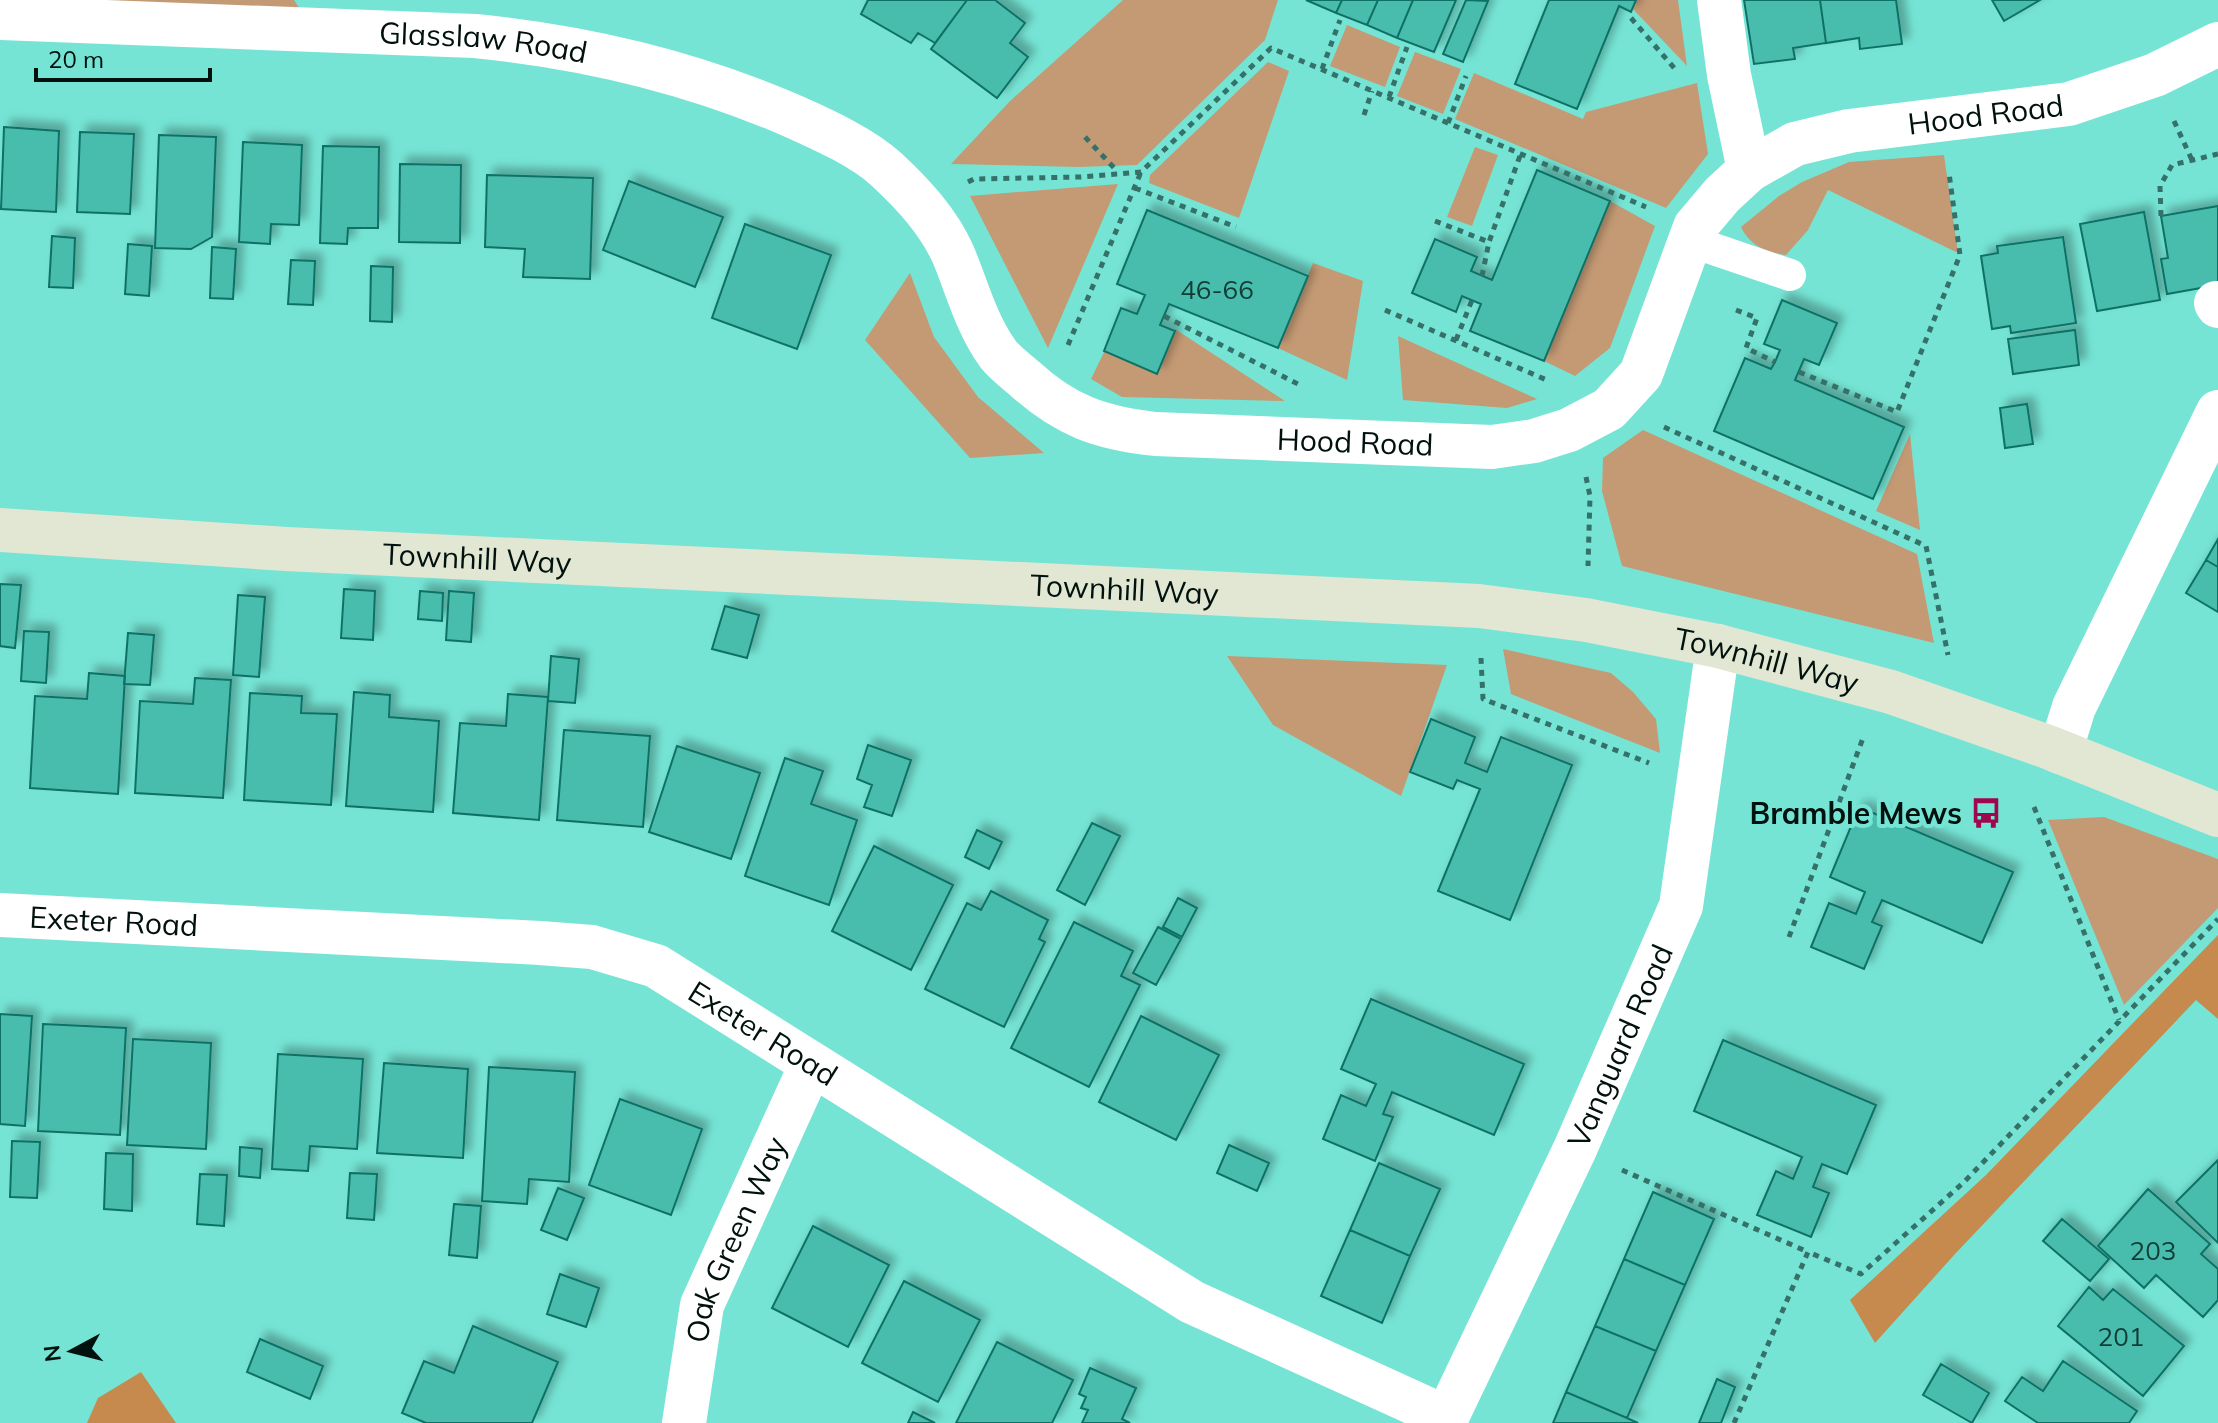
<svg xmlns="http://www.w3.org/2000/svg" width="2218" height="1423" font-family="Mulish,sans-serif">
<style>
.green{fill:#c49a74}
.forest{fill:#c6894e}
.building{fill:#49bdad;stroke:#107166;stroke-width:2;filter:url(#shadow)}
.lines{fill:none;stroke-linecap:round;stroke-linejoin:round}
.path{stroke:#357168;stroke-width:5;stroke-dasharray:6 6;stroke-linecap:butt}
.lane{stroke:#fff;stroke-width:32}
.street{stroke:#fff;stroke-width:44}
.secondary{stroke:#e1e7d2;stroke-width:44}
.labels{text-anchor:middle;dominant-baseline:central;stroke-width:8;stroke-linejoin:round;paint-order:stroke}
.number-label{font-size:26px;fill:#123c36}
.street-label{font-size:30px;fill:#00110e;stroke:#75e4d4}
.poi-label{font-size:30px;font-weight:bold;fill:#00110e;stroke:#75e4d4;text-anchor:end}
</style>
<defs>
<filter id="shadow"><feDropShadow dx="7" dy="-7" stdDeviation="4" flood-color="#0004"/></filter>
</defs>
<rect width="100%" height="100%" fill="#75e4d4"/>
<!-- green -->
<path class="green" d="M98 0H294L300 9Z
M1123 0H1278L1265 40 1137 165 1078 167 951 164 1010 101Z
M1636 0H1678L1687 66 1633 9Z
M1347 25 1400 47 1385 87 1330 66Z
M1415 52 1461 69 1443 114 1397 96Z
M1268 62 1289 71 1239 218 1149 183 1150 175Z
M1474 73 1583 119 1586 112 1697 83 1708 154 1666 208 1455 119Z
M1475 147 1498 155 1472 226 1447 217Z
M1944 155 1958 253 1828 190 1808 230 1786 255C1767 253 1749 245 1741 227L1779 196 1802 182 1849 162Z
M1118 184 1048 348 970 196Z
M1610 201 1655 226 1610 348 1575 376 1544 361Z
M1313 263 1363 281 1347 380 1278 348Z
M910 273 934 337 978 397 1044 453 970 458 865 340Z
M1175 329 1285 401 1122 397 1091 379 1105 350 1158 373Z
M1398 336 1537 399 1507 408 1403 400Z
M1643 430 1917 554 1934 643 1622 566 1602 491 1603 458Z
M1910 434 1920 530 1876 511Z
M1503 649 1611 673 1633 692 1656 719 1660 753 1511 694Z
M1227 656 1447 665 1401 796 1273 725Z
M2104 817 2218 859V908L2124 1005 2048 820Z"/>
<!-- forest -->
<path class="forest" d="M2218 935V1019L2196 1000 1955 1254 1875 1343 1850 1300 1986 1175Z
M141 1372 176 1423H87L98 1398Z"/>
<!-- building -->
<path class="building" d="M868 0H967L935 43 918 33 911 43 861 14Z
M967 0H995L1025 23 1010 43 1028 57 997 98 931 49Z
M1306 0H1342L1336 13Z
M1342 0H1378L1367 25 1336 13Z
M1378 0H1413L1397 38 1367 25Z
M1413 0H1456L1434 52 1397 38Z
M1466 0 1488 1 1463 62 1443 54Z
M1549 0H1636L1631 12 1619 6 1577 109 1515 84Z
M1744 0H1820L1826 43 1793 48 1795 59 1754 64Z
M1820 0H1896L1902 44 1860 49 1859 38 1826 43Z
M1992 0H2040L2004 21Z
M4 127 59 131 56 212 1 209Z
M80 132 134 134 130 214 77 212Z
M159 135 216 137 212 237 191 249 155 248Z
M243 142 302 145 299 225 271 224 270 244 239 242Z
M323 146 379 147 378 228H348L347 244 320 243Z
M400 164 461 165 460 243 399 242Z
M1537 170 1610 201 1544 361 1470 331 1481 304 1462 296 1456 312 1412 293 1435 239 1477 257 1471 271 1492 280Z
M487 175 593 178 590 279 523 277 525 249 485 247Z
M629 181 723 217 695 287 603 250Z
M2218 206V285L2167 294 2161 259 2168 258 2161 216Z
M1147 210 1308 276 1278 348 1169 304 1160 325 1175 331 1157 374 1104 351 1121 308 1137 314 1145 295 1117 284Z
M2144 212 2160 300 2097 311 2080 224Z
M745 224 831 255 797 349 712 318Z
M52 236 75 238 73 288 49 287Z
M2063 237 2076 323 2011 333 2010 326 1992 329 1981 256 1998 253 1997 246Z
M128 244 152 246 149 296 125 294Z
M212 247 236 249 233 299 210 298Z
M291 260 315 261 313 305 288 304Z
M371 266 393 267 392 322 370 321Z
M1782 300 1837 323 1819 365 1804 359 1795 380 1904 427 1873 499 1714 431 1745 358 1771 369 1775 362 1780 350 1764 344Z
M2075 330 2079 365 2013 374 2008 339Z
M2027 404 2033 444 2005 448 2000 408Z
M2218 539V567L2206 560Z
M2206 560 2218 567V612L2186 593Z
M0 584 21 585 15 648 0 646Z
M344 589 375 591 373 640 341 638Z
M420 591 443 593 442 621 418 619Z
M449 591 474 593 471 642 446 640Z
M238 595 265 597 259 677 233 675Z
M725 606 759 615 747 658 712 649Z
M24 631 49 632 46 683 21 681Z
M128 633 154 635 150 685 124 684Z
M551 656 579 659 575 703 548 701Z
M89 673 125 676 118 794 30 788 35 696 87 699Z
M195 678 231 680 223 798 135 793 140 701 193 704Z
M354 692 390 695 389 717 439 721 433 812 346 806Z
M250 693 302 696 301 713 337 714 331 805 244 800Z
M508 694 548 697 539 820 453 813 460 723 506 726Z
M1431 719 1475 737 1465 763 1487 772 1501 737 1572 765 1510 920 1438 891 1480 789 1457 780 1453 789 1410 772Z
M564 730 650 736 643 827 557 820Z
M868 745 911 760 892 816 864 807 872 785 857 779Z
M677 746 760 773 731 859 649 832Z
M785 758 823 771 811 804 857 820 829 905 745 876Z
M1859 807 2013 872 1982 943 1882 900 1872 922 1882 926 1864 969 1811 947 1829 903 1856 914 1865 892 1830 877Z
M1092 823 1120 836 1085 905 1057 890Z
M977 830 1002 842 989 869 965 857Z
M874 846 953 885 911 970 832 931Z
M991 891 1048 920 1039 939 1045 942 1004 1027 925 989 967 903 981 910Z
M1178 898 1197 908 1182 937 1163 927Z
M1074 922 1133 951 1121 976 1140 985 1089 1087 1011 1048Z
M1158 927 1181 939 1156 985 1133 973Z
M1371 999 1524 1064 1494 1135 1392 1092 1383 1114 1393 1117 1375 1161 1323 1139 1341 1095 1366 1106 1376 1084 1341 1069Z
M0 1014 32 1016 25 1126 0 1124Z
M1141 1016 1219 1055 1176 1140 1099 1102Z
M43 1024 126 1028 120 1135 38 1131Z
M133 1039 211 1043 206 1149 127 1145Z
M1723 1040 1876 1105 1847 1174 1822 1164 1813 1187 1829 1193 1811 1237 1757 1215 1776 1171 1793 1179 1802 1157 1694 1111Z
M278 1054 363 1059 357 1149 310 1146 308 1171 272 1169Z
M384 1063 468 1069 463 1158 377 1153Z
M489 1067 575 1072 569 1182 529 1179 527 1204 482 1201Z
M620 1099 702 1129 671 1215 589 1185Z
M12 1141 40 1142 37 1198 10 1197Z
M1229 1145 1269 1163 1257 1191 1217 1173Z
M240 1147 262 1149 260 1178 239 1176Z
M106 1153 133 1154 132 1211 104 1209Z
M2218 1160V1243L2176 1202Z
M1379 1163 1440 1189 1410 1256 1350 1230Z
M350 1173 377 1174 374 1220 347 1218Z
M200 1174 227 1175 224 1226 197 1224Z
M558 1188 584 1198 567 1240 541 1230Z
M2148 1189 2210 1244 2201 1254 2218 1269V1300L2203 1317 2156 1275 2144 1288 2098 1246Z
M1653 1192 1714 1219 1685 1285 1624 1259Z
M454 1204 481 1206 477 1258 449 1255Z
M2062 1219 2109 1259 2090 1281 2043 1241Z
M813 1226 889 1265 848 1347 772 1308Z
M1350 1230 1410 1256 1382 1323 1321 1296Z
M1624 1259 1685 1285 1656 1351 1595 1326Z
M560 1274 599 1288 586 1327 547 1314Z
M904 1281 980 1320 938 1402 862 1363Z
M2089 1287 2103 1300 2113 1289 2184 1346 2143 1396 2058 1326Z
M473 1326 558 1362 532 1423H426L402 1413 424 1361 454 1373Z
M1595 1326 1656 1351 1627 1418 1566 1392Z
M260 1339 323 1366 310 1399 247 1372Z
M997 1342 1073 1380 1052 1423H956Z
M2063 1361 2137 1411 2129 1423H2038L2005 1401 2022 1377 2043 1391Z
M1941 1364 1989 1393 1972 1423 1923 1395Z
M1090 1368 1136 1388 1122 1419 1130 1423H1082L1088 1410 1081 1408 1086 1397 1079 1394Z
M1717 1379 1735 1387 1721 1423H1699Z
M1566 1392 1627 1418 1638 1423H1553Z
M913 1412 935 1423H908Z"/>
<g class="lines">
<!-- path -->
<path class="path" d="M1631 18 1675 69
M1322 69 1340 20
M1389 97 1407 47
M1364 115 1372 91
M2174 121 2192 160
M1448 123 1466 76
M1085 137 1118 172
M968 182 974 179 1080 177 1141 172 1271 48 1646 207
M1135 188 1236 227
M2161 216 2160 186 2172 165 2218 154
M1435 221 1489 242
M1482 276 1489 242 1521 153
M1385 310 1549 381
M1736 310 1757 318 1746 348 1775 362
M1164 316 1298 384
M1456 340 1472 300
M1068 345 1141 172
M1799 372 1897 412 1960 255 1949 173
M1664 427 1926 546 1948 655
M1586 477 1590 496 1588 566
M1481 658 1483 699 1649 763
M2034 807 2119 1020
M1789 937 1863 738
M1622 1170 1808 1252
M1734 1423 1808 1252 1861 1274 1964 1182 2218 919"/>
<!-- lane -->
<path class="lane" d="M1690 241 1790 275"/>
<!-- street -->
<g class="street">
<path d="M1719 0 1729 75 1749 170"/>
<path id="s1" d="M0 18 475 36C586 47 695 73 797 118 826 131 863 148 886 169 913 194 938 221 953 254 967 287 976 324 998 354 1005 363 1016 371 1024 378 1065 416 1101 428 1155 434L1492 447 1534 441 1569 430 1609 409 1641 374 1695 227 1722 195 1749 170 1795 144 1849 131 2069 104 2155 75 2218 44"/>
<path d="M2216 303 2218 306"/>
<path d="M2060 752 2074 707 2218 412"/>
<path id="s2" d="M0 915 540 943 592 947 656 966 1192 1302 1447 1418"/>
<path id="s3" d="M684 1423 702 1305 811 1065"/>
<path id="s4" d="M1444 1423 1575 1149 1681 906 1718 646"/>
</g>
<!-- secondary -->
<path class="secondary" id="s5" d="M0 530 286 549 1479 606 1586 620 1718 646 1891 692 2048 747 2218 815"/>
</g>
<!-- icons -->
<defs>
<symbol id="bus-bare" viewBox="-9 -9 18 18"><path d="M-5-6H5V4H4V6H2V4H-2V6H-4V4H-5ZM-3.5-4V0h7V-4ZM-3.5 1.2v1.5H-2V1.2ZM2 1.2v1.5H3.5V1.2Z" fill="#9f074d" stroke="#75e4d4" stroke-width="2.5" paint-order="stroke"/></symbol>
</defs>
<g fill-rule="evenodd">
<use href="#bus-bare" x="1964" y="791" width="44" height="44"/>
</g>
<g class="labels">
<!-- number labels -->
<g class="number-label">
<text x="1217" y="289">46-66</text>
<text x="2153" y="1250">203</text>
<text x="2121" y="1336">201</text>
</g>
<!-- street labels -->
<g class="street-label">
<text stroke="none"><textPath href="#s1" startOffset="484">Glasslaw Road</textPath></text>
<text stroke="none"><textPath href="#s1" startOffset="2302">Hood Road</textPath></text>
<text stroke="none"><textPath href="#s1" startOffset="1512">Hood Road</textPath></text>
<text stroke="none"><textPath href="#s5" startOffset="478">Townhill Way</textPath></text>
<text stroke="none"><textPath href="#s5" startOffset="1126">Townhill Way</textPath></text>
<text stroke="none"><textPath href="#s5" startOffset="1774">Townhill Way</textPath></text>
<text stroke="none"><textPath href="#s2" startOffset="114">Exeter Road</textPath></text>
<text stroke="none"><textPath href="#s2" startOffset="786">Exeter Road</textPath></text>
<text stroke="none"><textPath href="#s4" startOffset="416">Vanguard Road</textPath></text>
<text stroke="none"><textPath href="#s3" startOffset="192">Oak Green Way</textPath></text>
</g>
<!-- poi labels -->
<g class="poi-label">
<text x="1962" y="813">Bramble Mews</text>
</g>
</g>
<!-- north arrow -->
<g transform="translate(72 1351) rotate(263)" stroke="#75e4d4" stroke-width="6" paint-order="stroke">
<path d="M0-6L14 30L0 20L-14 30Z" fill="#00110e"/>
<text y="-12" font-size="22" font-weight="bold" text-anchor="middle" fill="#00110e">N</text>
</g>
<!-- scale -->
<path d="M36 68v12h174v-12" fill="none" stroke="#00110e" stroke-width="4"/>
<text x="48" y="68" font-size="24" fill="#00110e" stroke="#75e4d4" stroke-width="6" paint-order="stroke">20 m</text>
</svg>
